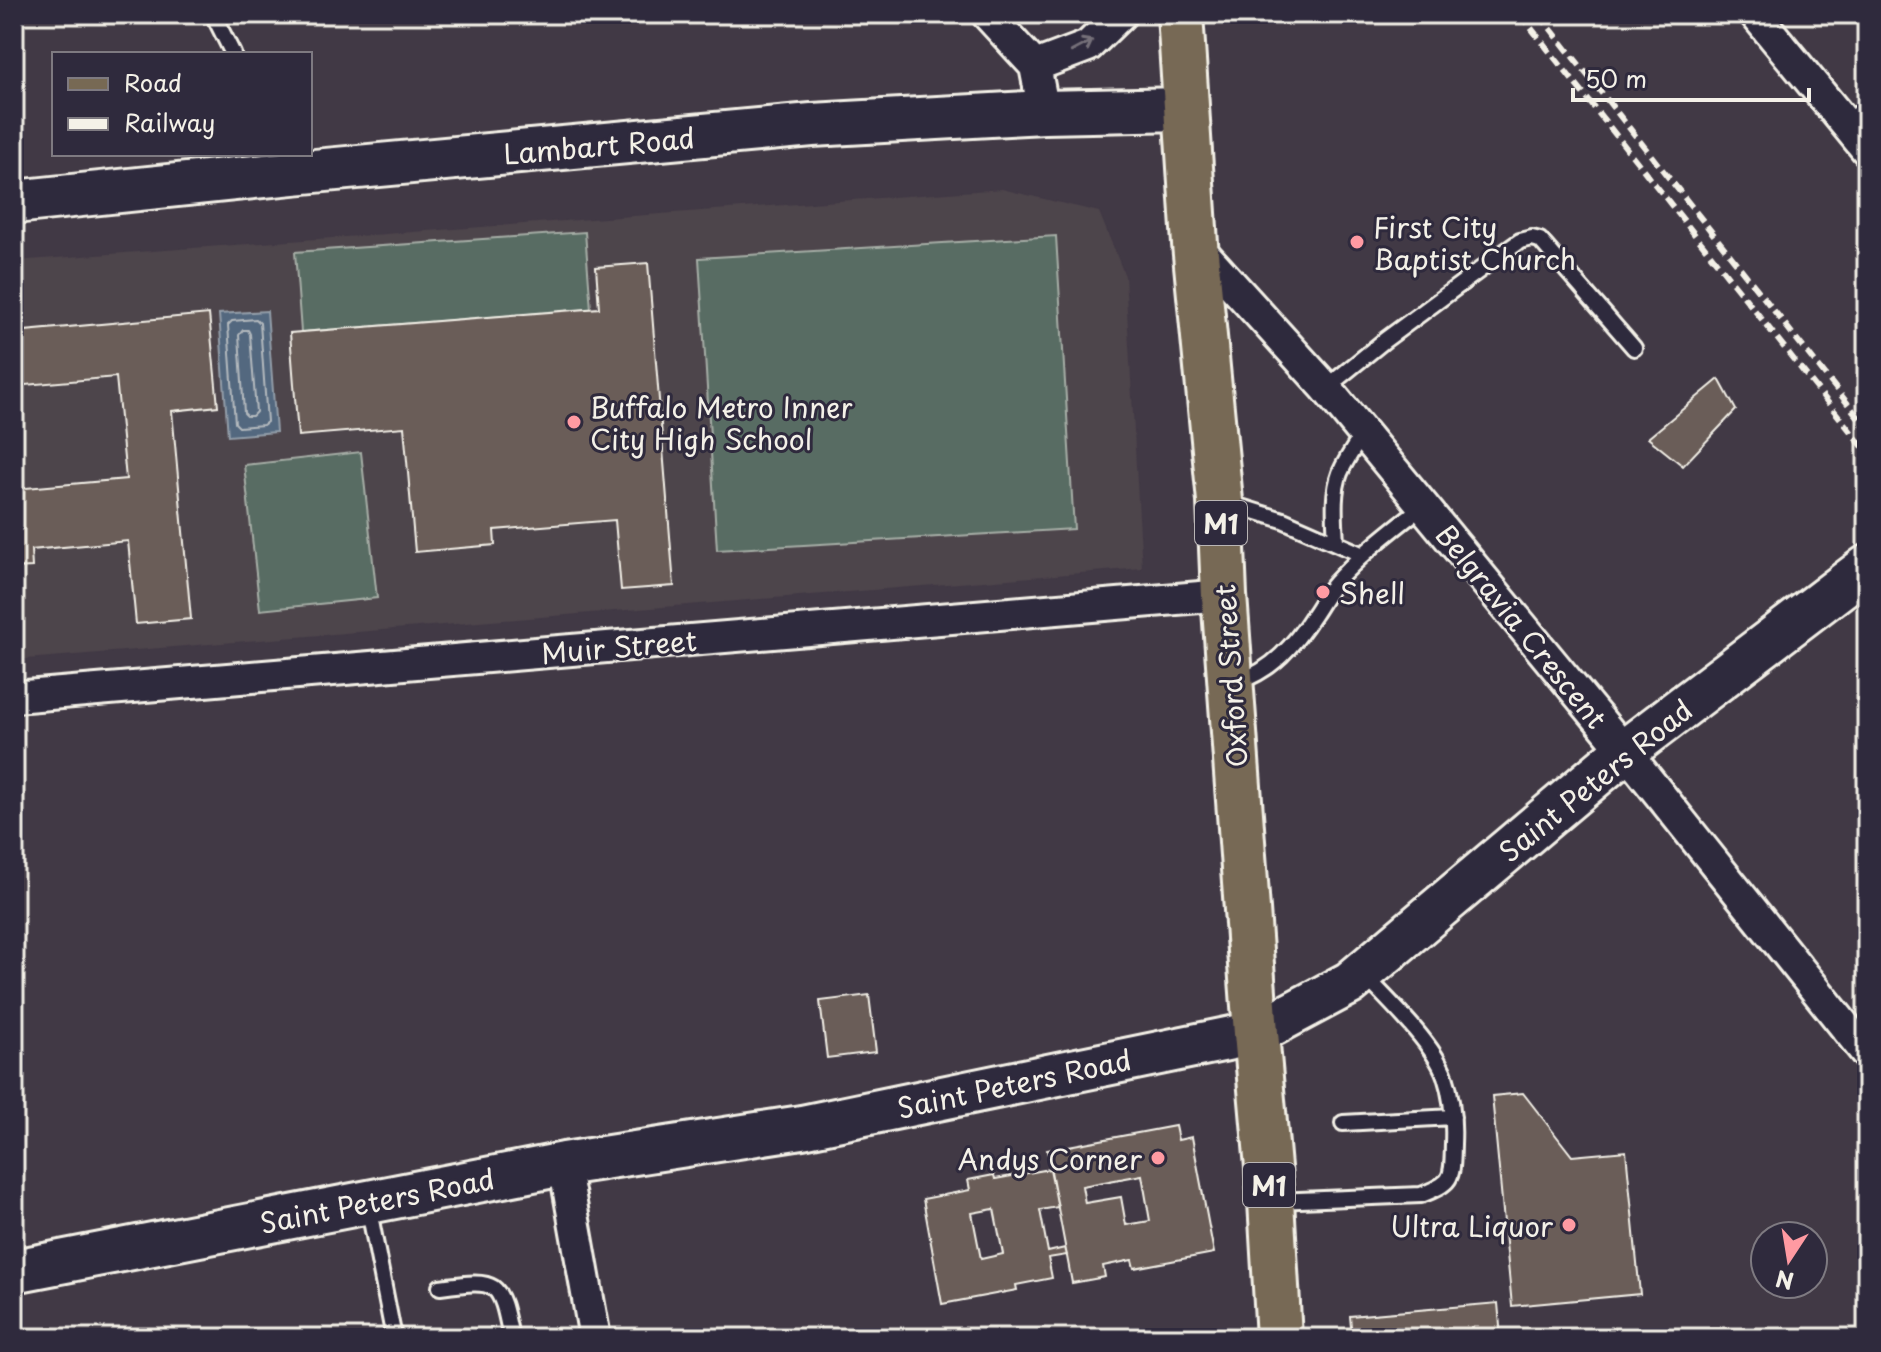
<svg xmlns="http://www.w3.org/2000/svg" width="1881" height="1352" font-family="'Playpen Sans',sans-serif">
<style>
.built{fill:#4d444b}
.grass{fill:#596c64;stroke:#a6aea6;stroke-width:2}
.water{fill:#53677f;stroke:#939ea9;stroke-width:2}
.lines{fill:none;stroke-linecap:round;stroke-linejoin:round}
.shore{stroke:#b4babe;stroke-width:2}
.building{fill:#6a5d59;stroke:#f4f1e8;stroke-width:2;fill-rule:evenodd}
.lane-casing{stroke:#f4f1e8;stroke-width:20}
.street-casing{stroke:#f4f1e8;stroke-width:36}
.secondary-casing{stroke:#f4f1e8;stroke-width:48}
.primary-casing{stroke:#f4f1e8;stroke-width:50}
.lane{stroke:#2f2a3d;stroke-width:14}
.street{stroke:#2f2a3d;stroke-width:30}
.secondary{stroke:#2f2a3d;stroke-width:42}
.primary{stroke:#776954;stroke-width:44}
.rail{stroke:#f4f1e8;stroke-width:6;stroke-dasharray:12 6;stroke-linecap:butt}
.oneway{stroke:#747079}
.poi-dot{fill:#ff9aa2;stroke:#2f2a3d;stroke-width:3}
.labels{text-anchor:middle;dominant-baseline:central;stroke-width:6;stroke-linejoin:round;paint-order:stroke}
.shield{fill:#2f2a3d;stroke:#b9b5b5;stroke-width:2}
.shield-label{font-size:26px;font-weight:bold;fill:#f4f1e8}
.street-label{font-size:28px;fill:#f4f1e8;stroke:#2f2a3d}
.poi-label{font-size:28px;fill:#f4f1e8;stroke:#2f2a3d;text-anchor:start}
</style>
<rect width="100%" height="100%" fill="#413945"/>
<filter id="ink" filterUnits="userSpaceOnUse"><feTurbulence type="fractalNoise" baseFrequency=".0125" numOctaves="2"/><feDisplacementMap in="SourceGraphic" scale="16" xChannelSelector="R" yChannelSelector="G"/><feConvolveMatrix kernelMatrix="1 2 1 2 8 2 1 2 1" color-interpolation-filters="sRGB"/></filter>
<g filter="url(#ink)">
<!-- built -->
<path class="built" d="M1002 189 1099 212 1125 276 1142 568 14 660V261Z"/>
<!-- grass -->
<path class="grass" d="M585 232 591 309 301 332 295 252Z
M1056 236 1074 529 717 550 699 258Z
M361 452 377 598 260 610 244 465Z"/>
<!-- water -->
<path class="water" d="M267 311 276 432 228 436 219 314Z"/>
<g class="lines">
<!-- shore -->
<path class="shore" d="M256 319 260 323 267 422 263 425 239 427 235 423 228 325 232 321Z
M243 330H248L250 334 256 412 252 416H247L244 413 239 335Z"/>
</g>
<!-- building -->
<path class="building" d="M648 263 674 586 621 590 615 520 494 530 495 545 415 552 404 427 298 436 290 333 599 308 596 267Z
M209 314 218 406 172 411 191 619 136 624 128 541 31 550 32 567 14 568V482L15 489 126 479 116 377 14 386V332Z
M1719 379 1736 410 1683 466 1648 438Z
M869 995 876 1052 827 1058 820 1001Z
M1523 1093 1572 1156 1626 1151 1640 1294 1512 1306 1492 1096Z
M1175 1126 1178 1140 1192 1137 1214 1253 1134 1268 1132 1260 1103 1266 1105 1277 1072 1283 1047 1150ZM1142 1175 1150 1221 1126 1225 1121 1197 1085 1203 1082 1186Z
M1050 1169 1058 1207 1040 1210 1048 1252 1065 1248 1067 1255 1048 1258 1052 1278 1016 1285 1017 1290 942 1304 923 1199 970 1190 968 1180 994 1175 995 1179ZM994 1209 1003 1254 981 1259 972 1213Z
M1498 1303 1501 1338H1352L1350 1316Z"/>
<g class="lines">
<defs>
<path id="lane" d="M213 14 233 54
M1846 124 1867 106
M1326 388 1385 340 1496 258 1520 241 1532 238 1540 240 1634 348
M1225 502 1283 520 1363 555
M1336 543C1335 520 1332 494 1340 473 1346 459 1355 446 1363 434
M1237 682C1272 671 1295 644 1314 614 1321 604 1327 592 1335 583 1361 554 1392 530 1423 506
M1343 1123 1453 1117
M1275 1201 1421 1195C1454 1182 1452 1179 1453 1144 1454 1122 1452 1097 1445 1076 1434 1044 1387 999 1363 974
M368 1205 394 1338
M440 1287C498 1279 500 1280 511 1338
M1173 1338 1194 1335"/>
<path id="street" d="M987 14 1035 66 1044 112
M1755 14 1867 150
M1035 66 1088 46 1121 14
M1195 244 1326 388 1625 751 1867 1054
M14 697 1224 595
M564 1164 595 1338"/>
<path id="secondary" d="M14 202 293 173 812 125 1044 112 1185 109
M14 1271 564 1164 802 1127 1256 1033 1350 983 1625 751 1867 567"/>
<path id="primary" d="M1180 14 1195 244 1220 501 1224 595 1256 1033 1271 1201 1279 1338"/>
</defs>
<!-- lane casing -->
<use href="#lane" class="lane-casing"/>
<!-- street casing -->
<use href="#street" class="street-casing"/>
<!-- secondary casing -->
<use href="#secondary" class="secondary-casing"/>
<!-- primary casing -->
<use href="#primary" class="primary-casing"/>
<!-- lane -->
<use href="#lane" class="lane"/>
<!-- street -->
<use href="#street" class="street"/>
<!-- secondary -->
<use href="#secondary" class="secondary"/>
<!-- primary -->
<use href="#primary" class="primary"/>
<!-- rail -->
<path class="rail" d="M1520 14 1867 452
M1539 14 1867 428"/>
</g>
<!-- one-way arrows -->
<defs><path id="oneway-shaft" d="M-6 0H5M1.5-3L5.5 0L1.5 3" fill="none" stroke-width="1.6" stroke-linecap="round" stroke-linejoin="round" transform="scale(2)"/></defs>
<use class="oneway" href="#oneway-shaft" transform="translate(1082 46) rotate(-28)"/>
</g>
<!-- markers -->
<g class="poi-dot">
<circle cx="1357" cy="242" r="8"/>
<circle cx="574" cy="422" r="8"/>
<circle cx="1323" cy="592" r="8"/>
<circle cx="1158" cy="1158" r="8"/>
<circle cx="1569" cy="1225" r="8"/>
</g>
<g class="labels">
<!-- shield labels -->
<g class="shield">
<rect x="1195" y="501" width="52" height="44" rx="6"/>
<rect x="1243" y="1163" width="52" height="44" rx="6"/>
</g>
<g class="shield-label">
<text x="1221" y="523">M1</text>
<text x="1269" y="1185">M1</text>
</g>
<!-- street labels -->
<g class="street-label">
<text transform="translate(599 145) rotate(-5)">Lambart Road</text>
<text transform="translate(1522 626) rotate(51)">Belgravia Crescent</text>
<text transform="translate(619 646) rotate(-5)">Muir Street</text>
<text transform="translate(1230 676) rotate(-94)">Oxford Street</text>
<text transform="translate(1595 780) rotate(-39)">Saint Peters Road</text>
<text transform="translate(1014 1083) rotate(-12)">Saint Peters Road</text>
<text transform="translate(377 1200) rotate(-11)">Saint Peters Road</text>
</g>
<!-- poi labels -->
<g class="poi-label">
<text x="1373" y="226">First City<tspan x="1373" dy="32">Baptist Church</tspan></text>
<text x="590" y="406">Buffalo Metro Inner<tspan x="590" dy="32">City High School</tspan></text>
<text x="1339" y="592">Shell</text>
<text x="1142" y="1158" text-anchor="end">Andys Corner</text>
<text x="1553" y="1225" text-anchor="end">Ultra Liquor</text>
</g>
</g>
<!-- margin -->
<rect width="1881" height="1352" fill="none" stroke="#2f2a3d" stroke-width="48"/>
<rect x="24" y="24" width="1833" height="1304" fill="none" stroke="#f4f1e8" stroke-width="3" filter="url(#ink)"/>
<!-- legend -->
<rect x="52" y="52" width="260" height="104" fill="#2f2a3d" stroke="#7e7a81" stroke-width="2"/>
<rect x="68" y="78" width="40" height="12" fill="#776954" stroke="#7e7a81" stroke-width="2"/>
<text x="124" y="92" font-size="24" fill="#f4f1e8">Road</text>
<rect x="68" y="118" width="40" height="12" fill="#f4f1e8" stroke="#7e7a81" stroke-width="2"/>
<text x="124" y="132" font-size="24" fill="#f4f1e8">Railway</text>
<!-- north arrow -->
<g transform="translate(1789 1260) rotate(192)"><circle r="38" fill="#2f2a3d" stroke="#7e7a81" stroke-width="2"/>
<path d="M0-6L14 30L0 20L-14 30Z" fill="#ff9aa2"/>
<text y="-12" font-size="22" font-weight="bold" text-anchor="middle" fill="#f4f1e8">N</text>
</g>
<!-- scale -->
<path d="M1573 88v12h236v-12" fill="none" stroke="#f4f1e8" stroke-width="4"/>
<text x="1585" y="88" font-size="24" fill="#f4f1e8" stroke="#2f2a3d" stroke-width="6" paint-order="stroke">50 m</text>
</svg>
